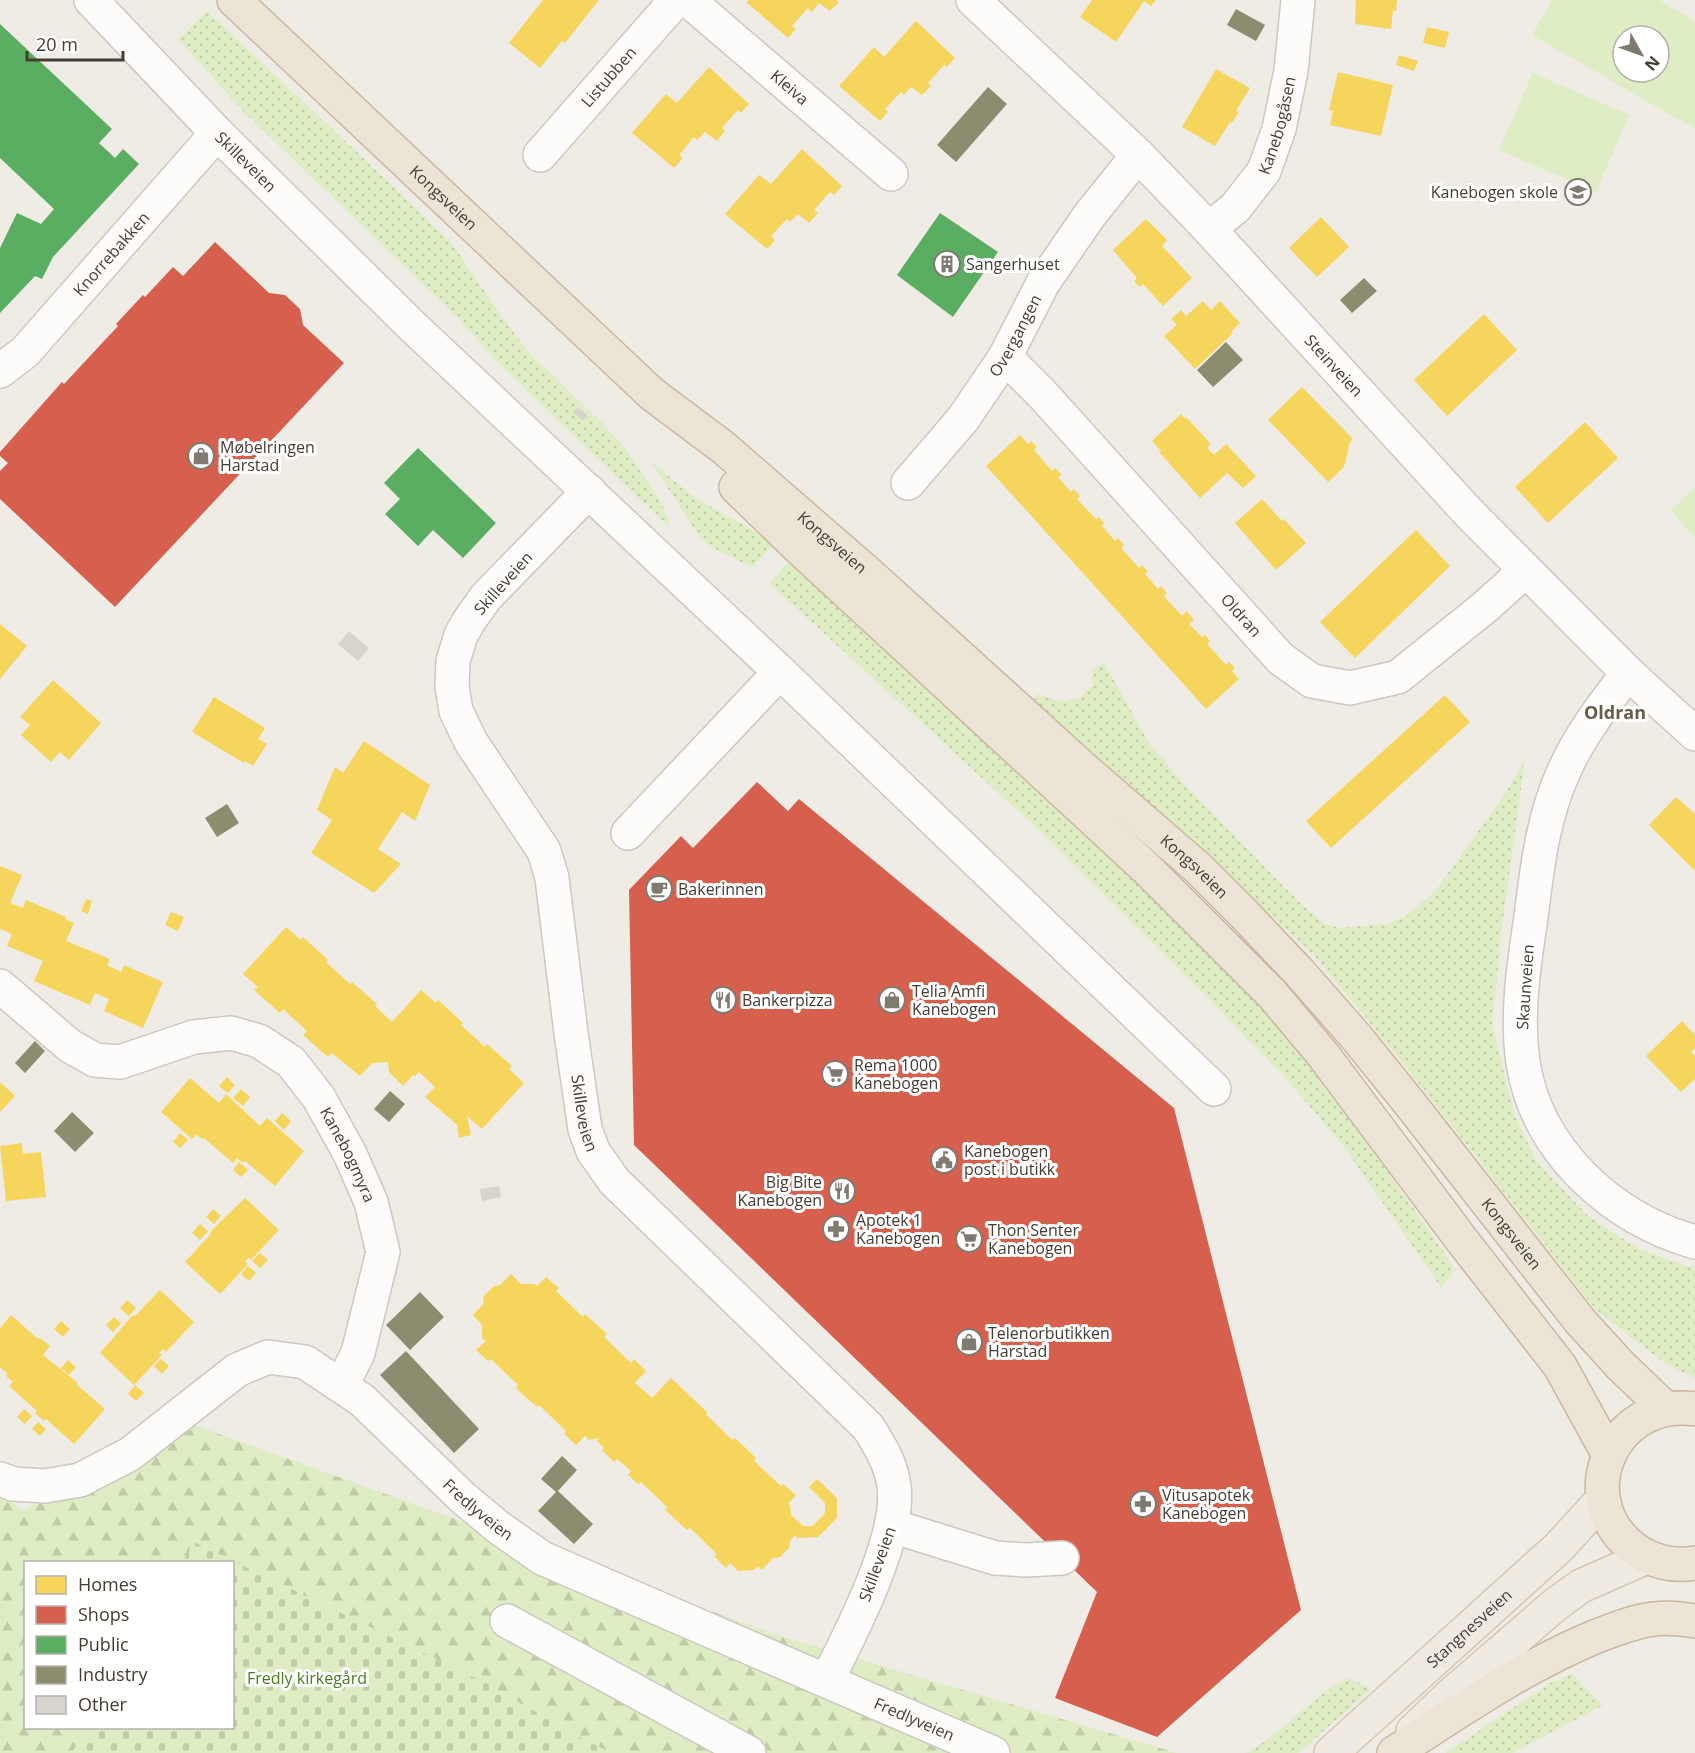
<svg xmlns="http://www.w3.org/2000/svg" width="1695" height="1753" font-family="'Open Sans',sans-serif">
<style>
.grass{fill:url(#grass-dots)}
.forest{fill:url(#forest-firs)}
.cemetery{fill:url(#cemetery-stones)}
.park{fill:#deedc3;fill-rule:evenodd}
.homes{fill:#f6d55c}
.shops{fill:#d6604d}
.public{fill:#5aae61}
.industry{fill:#8c8c6e}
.building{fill:#d7d3cd}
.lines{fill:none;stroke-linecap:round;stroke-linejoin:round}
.minor-casing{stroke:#cbc8c2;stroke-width:36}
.major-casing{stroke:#d4c7b1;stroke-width:36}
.highway-casing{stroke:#cab79e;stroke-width:36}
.minor{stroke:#fdfcfb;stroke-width:33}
.major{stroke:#f0ebe2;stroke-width:33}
.highway{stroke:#ece4d7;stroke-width:33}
.labels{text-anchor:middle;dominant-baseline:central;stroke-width:6;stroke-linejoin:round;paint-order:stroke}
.street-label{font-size:16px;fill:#453c32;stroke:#fff}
.poi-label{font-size:16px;fill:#453c32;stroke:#fff;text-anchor:start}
.park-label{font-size:16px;fill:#497d20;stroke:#fff}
.neighbourhood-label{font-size:18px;font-weight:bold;fill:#695a48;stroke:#fff}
</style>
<defs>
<pattern id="grass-dots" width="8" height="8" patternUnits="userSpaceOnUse" patternTransform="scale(1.5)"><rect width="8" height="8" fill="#deedc3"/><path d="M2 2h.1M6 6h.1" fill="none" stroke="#c0cca8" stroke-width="1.8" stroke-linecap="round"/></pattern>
<pattern id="forest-firs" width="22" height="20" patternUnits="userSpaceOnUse" patternTransform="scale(1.5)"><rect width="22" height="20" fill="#deedc3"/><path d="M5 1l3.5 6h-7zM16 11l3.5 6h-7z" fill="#c0cca8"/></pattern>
<pattern id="cemetery-stones" width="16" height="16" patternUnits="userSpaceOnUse" patternTransform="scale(1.5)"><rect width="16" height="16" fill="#deedc3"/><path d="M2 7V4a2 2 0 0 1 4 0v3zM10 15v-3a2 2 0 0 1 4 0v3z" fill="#c0cca8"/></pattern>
</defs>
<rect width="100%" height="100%" fill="#efece6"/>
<!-- grass -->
<path class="grass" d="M207 11 401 194 453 245 495 307 528 352 603 424 625 448 658 497 670 522 669 524 665 523 495 360 456 316 242 110 178 39Z
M651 462C669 476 687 493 706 504 731 519 751 526 773 546L752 567 719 551 701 539Z
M791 560 1177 919 1262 1005 1357 1127 1456 1270 1441 1287 1344 1147 1291 1084 1208 998 1041 832 769 583Z
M1104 663 1149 743 1185 785 1300 903 1325 924 1340 928 1387 924 1405 917 1436 890 1503 797 1525 760 1502 926 1492 1025 1515 1116 1537 1162 1589 1217 1639 1249 1686 1266 1695 1267V1378L1666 1364 1595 1309 1403 1063 1313 954 1034 700 1037 694 1059 701 1078 699 1093 685V670Z
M1572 1674 1603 1705 1512 1753H1446L1550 1683Z
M1348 1678 1371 1689 1301 1751 1297 1753H1246C1284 1733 1310 1697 1348 1678Z"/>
<!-- forest -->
<path class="forest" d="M186 1422 780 1636 1177 1753H611L195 1542 183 1562H26V1728H87L72 1753H0V1492L23 1510 152 1458Z"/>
<!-- cemetery -->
<path class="cemetery" d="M194 1542 484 1682 563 1728 611 1753H72L87 1728H232V1562H183Z"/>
<!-- park -->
<path class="park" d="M1552 0H1659L1695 21V129L1532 35ZM1623 36H1659V72H1623Z
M1533 73 1629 115 1596 192 1499 150Z
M1695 488V537L1671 511Z"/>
<!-- homes -->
<path class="homes" d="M543 0H599L565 43 562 41 540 68 509 43Z
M749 0H836L839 2 830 11 819 3 812 12 808 8 792 26 796 29 788 38 746 2Z
M1092 0H1156L1151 6 1144 1 1116 42 1080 17Z
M1356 0H1397L1396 11H1393L1391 29 1355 24Z
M916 21 955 58 947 67 944 65 928 83 931 86 922 95 911 87 904 95 901 92 885 109 888 112 880 121 839 86 874 47 884 57Z
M1427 27 1449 32 1445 48 1423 43Z
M1399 55 1418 61 1414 71 1396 65Z
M709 67 749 104 741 113 738 110 722 128 725 131 717 141 705 132 697 140 694 137 679 155 683 158 674 168 632 133 666 94 677 103Z
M1216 69 1250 88 1236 111 1239 112 1232 123 1230 122 1215 146 1182 127Z
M1338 72 1393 85 1381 136 1330 125 1333 111 1329 110Z
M802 149 842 186 834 195 830 192 814 210 818 213 809 223 798 214 790 222 787 219 771 236 775 240 767 249 725 214 759 175 771 184Z
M1321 217 1349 247 1317 277 1289 248Z
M1146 219 1167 240 1162 246 1192 278 1163 306 1143 284 1140 287 1134 281 1137 278 1113 250Z
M1203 301 1211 310 1220 301 1240 323 1231 332 1233 333 1195 369 1164 336 1177 325 1171 319 1181 310 1186 316Z
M1484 314 1517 350 1447 416 1414 380Z
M1302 387 1353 439 1350 442 1344 467 1328 482 1268 420Z
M1181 414 1185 419 1186 417 1211 444 1207 448 1214 455 1226 444 1256 476 1243 488 1227 473 1200 498 1159 452 1161 451 1152 441Z
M1585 422 1618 458 1548 523 1515 487Z
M1020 435 1028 444 1031 441 1037 447 1034 450 1052 471 1055 468 1062 475 1058 477 1071 492 1074 489 1080 496 1077 499 1096 519 1099 517 1104 523 1102 526 1115 541 1118 538 1124 545 1121 548 1139 568 1142 565 1148 572 1145 574 1158 589 1161 586 1167 593 1164 596 1182 616 1187 611 1194 620 1189 624 1202 637 1205 635 1210 641 1207 644 1226 665 1229 662 1235 668 1232 671 1239 679 1206 709 986 466Z
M1262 499 1282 521 1284 519 1306 543 1276 570 1235 523Z
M1416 530 1450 566 1355 658 1320 622Z
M0 624 27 646 0 679Z
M53 680 101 723 69 760 60 752 51 762 21 735 30 725 20 717Z
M1445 695 1470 722 1331 848 1306 821Z
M214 697 265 728 258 739 267 744 253 766 245 761 244 763 192 732Z
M364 741 430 785 415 821 402 812 378 849 401 864 374 893 311 853 332 820 317 810 335 767 343 773Z
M1676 797 1695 814V871L1649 825Z
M0 866 22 875 10 903 23 908 26 900 66 917 65 919 74 923 66 941 110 959 107 965 121 972 124 965 163 982 143 1028 104 1011 109 999 95 993 90 1005 34 981 43 961 7 946 12 934 0 929Z
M86 899 92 901 88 914 81 911Z
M171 912 184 917 178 931 165 925Z
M286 927 301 940 303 937 328 960 326 962 350 984 352 982 377 1004 375 1006 392 1022 421 990 436 1003 438 1000 463 1023 461 1025 485 1047 487 1044 512 1066 509 1069 524 1083 482 1129 467 1116 471 1135 459 1138 457 1125 425 1097 435 1087 419 1072 415 1076 413 1075 403 1086 389 1072 388 1062 372 1063 360 1076 332 1053 328 1057 303 1035 307 1031 283 1009 280 1013 254 990 258 987 243 974Z
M1682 1021 1695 1035V1048L1691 1052 1695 1056V1079L1681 1092 1646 1056Z
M227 1077 235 1085 228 1093 219 1086Z
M190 1078 219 1103 226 1094 260 1126 267 1118 304 1151 275 1186 245 1161 243 1163 237 1158 233 1163 204 1138 202 1139 196 1134 192 1139 161 1112Z
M0 1082 15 1096 0 1112Z
M241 1089 250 1097 243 1106 233 1098Z
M282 1113 291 1121 284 1130 275 1121Z
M180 1133 188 1140 180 1148 173 1142Z
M22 1143 23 1154 41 1152 46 1197 6 1201 0 1146Z
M239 1162 248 1170 241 1177 233 1170Z
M245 1198 279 1230 251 1260 249 1258 247 1259 245 1261 248 1264 220 1294 185 1262 211 1234 210 1233 214 1228Z
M213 1209 221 1216 214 1224 206 1217Z
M200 1224 208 1231 200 1240 192 1233Z
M260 1253 268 1260 260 1268 252 1261Z
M248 1266 256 1273 249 1281 241 1274Z
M511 1274 521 1284H534L537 1286 546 1277 559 1288 556 1291 583 1317 585 1314 607 1334 604 1337 631 1363 634 1359 646 1371 635 1383 652 1398 671 1378 707 1412 706 1414 732 1440 735 1438 756 1458 754 1461 781 1486 783 1484 796 1495 788 1504 790 1506 791 1515 803 1526H813L825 1513V1503L809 1487 817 1479 837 1498V1518L818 1537 797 1538 795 1535 790 1541 789 1548 780 1557 773 1558 762 1570 758 1566 754 1570 738 1571 730 1563 726 1568 714 1556 717 1554 690 1528 687 1530 665 1510 668 1508 641 1482 638 1484 628 1475 631 1471 617 1459 614 1462 602 1450 604 1448 597 1441 599 1438 589 1440 585 1436 576 1445 564 1434 566 1431 539 1405 537 1407 516 1388 518 1385 491 1359 488 1361 476 1350 486 1341 482 1338V1325L473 1315 484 1303 483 1297 494 1286 500 1285Z
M160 1290 194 1322 166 1352 163 1349 159 1353 162 1355 134 1385 100 1353 133 1315 135 1316Z
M127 1300 136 1308 129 1316 120 1308Z
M11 1315 38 1339 40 1338 50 1346 43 1355 78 1383 76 1384 105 1409 74 1444 46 1419 44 1421 35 1413 37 1411 9 1386 13 1382 6 1376 8 1374 0 1367V1328Z
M114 1317 121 1323 113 1332 106 1325Z
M61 1321 70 1329 63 1337 54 1329Z
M161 1359 169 1366 162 1374 154 1366Z
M68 1360 76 1367 69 1375 61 1368Z
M135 1385 144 1393 136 1401 128 1394Z
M24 1409 32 1416 25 1424 17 1417Z
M38 1422 46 1429 40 1436 32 1429Z"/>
<!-- shops -->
<path class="shops" d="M215 242 269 293 285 295 300 309 303 325 344 363 115 607 0 499V471L8 463 0 456V452L62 382 64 384 118 326 116 324 143 295 145 297 173 267 183 276Z
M757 782 788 811 799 799 1174 1108 1301 1610 1157 1737 1055 1698 1097 1592 634 1145 629 890 681 836 693 848Z"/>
<!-- public -->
<path class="public" d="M0 24 112 129 99 143 115 158 123 149 139 164 53 257 42 279 35 276 0 313V248L17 213 41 224 54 209 0 158Z
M940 213 998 252 953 317 897 275Z
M418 448 496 523 463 558 433 530 418 546 385 514 400 499 384 483Z"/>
<!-- industry -->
<path class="industry" d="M1236 9 1265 25 1256 41 1227 25Z
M988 87 1007 104 956 162 937 145Z
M1364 278 1377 291 1352 313 1340 300Z
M1226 342 1243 360 1213 387 1197 370Z
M227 804 239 823 217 837 205 818Z
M35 1041 45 1051 25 1073 15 1063Z
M390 1091 405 1104 389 1122 374 1109Z
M72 1112 94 1133 75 1152 54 1131Z
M420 1292 444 1317 410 1350 386 1325Z
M406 1351 479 1429 454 1453 380 1375Z
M562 1456 577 1470 558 1491 593 1524 574 1544 538 1511 556 1492 541 1479Z"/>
<!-- building -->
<path class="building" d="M578 407 587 415 583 421 573 412Z
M349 631 369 648 358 661 338 644Z
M499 1186 501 1197 482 1201 480 1189Z"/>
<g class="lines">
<defs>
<g id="minor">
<path id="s1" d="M91 0 217 133 409 323 780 672"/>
<path id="s2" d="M688 0 891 174"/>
<path id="s3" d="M973 0 1138 155 1209 229 1468 512 1628 673 1695 734"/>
<path id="s4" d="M540 155 676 0"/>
<path id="s5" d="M1209 229 1235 208 1264 171 1279 129 1291 71 1298 0"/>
<path id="s6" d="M1005 357 1043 395 1281 659 1312 681 1350 688 1398 677 1485 607 1525 571"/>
<path id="s7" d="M0 371 25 352 217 133"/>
<path id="s8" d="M908 483 963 419 1005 357 1043 283 1089 216 1138 155"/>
<path id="s9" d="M589 491 486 597 469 621 461 635 453 661 452 686 456 711 471 742 544 851 552 878 571 1033 585 1129 593 1151 614 1181 868 1427C880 1446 891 1463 894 1486 901 1537 851 1633 827 1680"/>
<path d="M1628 673C1604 704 1580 735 1564 771 1543 816 1537 868 1531 917 1524 964 1516 1014 1523 1062 1536 1150 1612 1219 1695 1242"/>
<path d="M628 833 780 672 1214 1089"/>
<path id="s10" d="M0 986 70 1046 95 1060 120 1062 194 1037 231 1033 259 1041 291 1062 319 1098 350 1154 371 1202 383 1252 358 1353 342 1385"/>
<path id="s11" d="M0 1479 13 1484 45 1486 80 1480 130 1454 237 1370 268 1357 305 1362 362 1400 462 1497 498 1527 542 1558 993 1753"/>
<path d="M892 1526 995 1558 1026 1560 1062 1558"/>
<path d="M507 1621 749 1753"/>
</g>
<g id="major">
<path d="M1413 1731 1452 1694 1556 1604 1581 1586 1647 1557"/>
<path id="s12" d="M1331 1753 1559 1547 1603 1499"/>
</g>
<g id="highway">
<path id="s13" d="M234 0 652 394 724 448 870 575 1084 769 1198 868 1245 915 1300 973 1357 1038 1411 1105 1580 1321 1620 1365 1666 1409"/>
<path d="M736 487 797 546 1147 869 1272 994 1324 1056 1461 1239 1560 1366 1609 1455"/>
<path d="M1695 1409C1608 1397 1566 1508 1642 1554 1658 1563 1677 1566 1695 1563"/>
<path d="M1394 1753C1460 1711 1524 1666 1597 1636 1615 1629 1635 1621 1654 1619 1668 1617 1681 1619 1695 1621"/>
</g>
</defs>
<!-- minor casing -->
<use href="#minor" class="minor-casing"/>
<!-- major casing -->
<use href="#major" class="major-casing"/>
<!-- highway casing -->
<use href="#highway" class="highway-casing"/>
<!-- minor -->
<use href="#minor" class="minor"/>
<!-- major -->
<use href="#major" class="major"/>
<!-- highway -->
<use href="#highway" class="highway"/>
</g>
<!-- icons -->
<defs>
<symbol id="school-ring" viewBox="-11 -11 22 22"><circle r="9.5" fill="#fff" stroke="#807a71" stroke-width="1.5"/><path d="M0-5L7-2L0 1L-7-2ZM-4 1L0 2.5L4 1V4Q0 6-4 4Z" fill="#807a71"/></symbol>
<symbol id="building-ring" viewBox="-11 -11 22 22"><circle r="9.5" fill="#fff" stroke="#807a71" stroke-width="1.5"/><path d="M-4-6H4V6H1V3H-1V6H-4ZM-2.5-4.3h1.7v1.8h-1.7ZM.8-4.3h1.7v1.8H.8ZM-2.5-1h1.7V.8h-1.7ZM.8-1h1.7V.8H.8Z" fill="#807a71"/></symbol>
<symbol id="shop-ring" viewBox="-11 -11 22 22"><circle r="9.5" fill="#fff" stroke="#807a71" stroke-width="1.5"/><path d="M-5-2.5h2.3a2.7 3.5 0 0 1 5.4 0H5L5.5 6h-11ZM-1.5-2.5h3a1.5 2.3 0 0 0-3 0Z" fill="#807a71"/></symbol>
<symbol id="cafe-ring" viewBox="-11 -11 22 22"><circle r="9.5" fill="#fff" stroke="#807a71" stroke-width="1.5"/><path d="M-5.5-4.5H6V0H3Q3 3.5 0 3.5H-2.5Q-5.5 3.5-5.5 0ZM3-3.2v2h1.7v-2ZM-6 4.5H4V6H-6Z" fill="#807a71"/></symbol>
<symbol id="restaurant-ring" viewBox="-11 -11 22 22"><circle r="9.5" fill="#fff" stroke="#807a71" stroke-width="1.5"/><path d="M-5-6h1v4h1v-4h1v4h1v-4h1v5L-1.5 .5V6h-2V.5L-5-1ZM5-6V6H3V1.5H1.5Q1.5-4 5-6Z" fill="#807a71"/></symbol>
<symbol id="supermarket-ring" viewBox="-11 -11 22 22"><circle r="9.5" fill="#fff" stroke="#807a71" stroke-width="1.5"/><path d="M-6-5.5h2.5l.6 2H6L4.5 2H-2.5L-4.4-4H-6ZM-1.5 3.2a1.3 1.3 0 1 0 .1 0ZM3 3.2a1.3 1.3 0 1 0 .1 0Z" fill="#807a71"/></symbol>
<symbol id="civic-ring" viewBox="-11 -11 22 22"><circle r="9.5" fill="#fff" stroke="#807a71" stroke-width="1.5"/><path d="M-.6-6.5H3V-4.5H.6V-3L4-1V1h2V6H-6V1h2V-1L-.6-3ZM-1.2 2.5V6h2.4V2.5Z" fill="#807a71"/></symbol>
<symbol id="pharmacy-ring" viewBox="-11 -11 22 22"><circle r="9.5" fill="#fff" stroke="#807a71" stroke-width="1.5"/><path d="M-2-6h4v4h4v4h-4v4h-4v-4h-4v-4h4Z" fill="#807a71"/></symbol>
</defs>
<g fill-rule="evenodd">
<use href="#school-ring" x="1563" y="177" width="30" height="30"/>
<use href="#building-ring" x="932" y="249" width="30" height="30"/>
<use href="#shop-ring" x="186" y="441" width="30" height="30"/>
<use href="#cafe-ring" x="644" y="874" width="30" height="30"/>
<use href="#restaurant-ring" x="708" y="985" width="30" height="30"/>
<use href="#shop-ring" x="877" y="985" width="30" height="30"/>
<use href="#supermarket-ring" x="820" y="1059" width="30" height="30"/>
<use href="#civic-ring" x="929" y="1145" width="30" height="30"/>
<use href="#restaurant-ring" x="827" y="1176" width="30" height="30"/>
<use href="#pharmacy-ring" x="821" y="1214" width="30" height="30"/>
<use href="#supermarket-ring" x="954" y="1224" width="30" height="30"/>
<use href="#shop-ring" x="954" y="1327" width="30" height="30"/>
<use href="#pharmacy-ring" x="1128" y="1489" width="30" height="30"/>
</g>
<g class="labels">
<!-- street labels -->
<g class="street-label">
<text stroke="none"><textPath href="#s4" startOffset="104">Listubben</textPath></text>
<text stroke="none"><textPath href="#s2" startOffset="134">Kleiva</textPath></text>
<text stroke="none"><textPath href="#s5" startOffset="128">Kanebogåsen</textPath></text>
<text stroke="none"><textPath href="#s1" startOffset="224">Skilleveien</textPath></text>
<text stroke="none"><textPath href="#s13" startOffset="288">Kongsveien</textPath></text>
<text stroke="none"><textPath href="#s7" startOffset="162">Knorrebakken</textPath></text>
<text stroke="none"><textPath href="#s8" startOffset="183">Overgangen</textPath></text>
<text stroke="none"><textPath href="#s3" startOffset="514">Steinveien</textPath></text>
<text stroke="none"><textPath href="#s13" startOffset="808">Kongsveien</textPath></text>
<text transform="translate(503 583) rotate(-48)">Skilleveien</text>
<text stroke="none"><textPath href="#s6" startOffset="350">Oldran</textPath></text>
<text stroke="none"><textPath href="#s13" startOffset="1294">Kongsveien</textPath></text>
<text transform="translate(1525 987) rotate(-86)">Skaunveien</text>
<text stroke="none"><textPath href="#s9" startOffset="702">Skilleveien</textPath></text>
<text stroke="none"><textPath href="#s10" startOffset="438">Kanebogmyra</textPath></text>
<text stroke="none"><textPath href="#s13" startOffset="1780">Kongsveien</textPath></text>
<text stroke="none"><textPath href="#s11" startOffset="573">Fredlyveien</textPath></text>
<text transform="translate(877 1564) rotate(-70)">Skilleveien</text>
<text stroke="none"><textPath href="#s12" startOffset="186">Stangnesveien</textPath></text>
<text stroke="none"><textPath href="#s11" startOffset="1059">Fredlyveien</textPath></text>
</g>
<!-- poi labels -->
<g class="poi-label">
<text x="1558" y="192" text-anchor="end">Kanebogen skole</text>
<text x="966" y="264">Sangerhuset</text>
<text x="220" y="447">Møbelringen<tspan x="220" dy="18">Harstad</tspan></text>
<text x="678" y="889">Bakerinnen</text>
<text x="912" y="991">Telia Amfi<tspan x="912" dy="18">Kanebogen</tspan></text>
<text x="742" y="1000">Bankerpizza</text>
<text x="854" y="1065">Rema 1000<tspan x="854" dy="18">Kanebogen</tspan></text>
<text x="964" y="1151">Kanebogen<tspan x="964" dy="18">post i butikk</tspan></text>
<text x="822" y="1182" text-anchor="end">Big Bite<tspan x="822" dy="18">Kanebogen</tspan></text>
<text x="856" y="1220">Apotek 1<tspan x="856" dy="18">Kanebogen</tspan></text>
<text x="988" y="1230">Thon Senter<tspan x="988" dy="18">Kanebogen</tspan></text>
<text x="988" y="1333">Telenorbutikken<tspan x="988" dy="18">Harstad</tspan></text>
<text x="1162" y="1495">Vitusapotek<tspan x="1162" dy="18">Kanebogen</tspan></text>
</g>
<!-- park labels -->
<g class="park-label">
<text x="307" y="1678">Fredly kirkegård</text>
</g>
<!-- neighbourhood labels -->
<g class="neighbourhood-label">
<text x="1615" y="712">Oldran</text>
</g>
</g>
<!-- legend -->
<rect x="24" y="1561" width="210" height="168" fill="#ffffff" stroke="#b5b1ad" stroke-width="1.5"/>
<rect x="36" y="1576" width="30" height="18" fill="#f6d55c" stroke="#b5b1ad" stroke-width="1.5"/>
<text x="78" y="1591" font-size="18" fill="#453c32">Homes</text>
<rect x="36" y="1606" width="30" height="18" fill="#d6604d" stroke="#b5b1ad" stroke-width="1.5"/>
<text x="78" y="1621" font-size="18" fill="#453c32">Shops</text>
<rect x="36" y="1636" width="30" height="18" fill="#5aae61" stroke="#b5b1ad" stroke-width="1.5"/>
<text x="78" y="1651" font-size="18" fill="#453c32">Public</text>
<rect x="36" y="1666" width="30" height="18" fill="#8c8c6e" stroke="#b5b1ad" stroke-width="1.5"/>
<text x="78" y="1681" font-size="18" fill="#453c32">Industry</text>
<rect x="36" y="1696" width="30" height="18" fill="#d7d3cd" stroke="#b5b1ad" stroke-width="1.5"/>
<text x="78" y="1711" font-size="18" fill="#453c32">Other</text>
<!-- north arrow -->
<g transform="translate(1641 54) rotate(130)"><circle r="28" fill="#ffffff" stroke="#b5b1ad" stroke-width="1.5"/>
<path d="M0-4.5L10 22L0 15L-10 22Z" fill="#807a71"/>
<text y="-9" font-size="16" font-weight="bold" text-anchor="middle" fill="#453c32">N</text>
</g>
<!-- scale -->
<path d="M27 51v9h96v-9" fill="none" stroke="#453c32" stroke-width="3"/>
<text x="36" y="51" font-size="18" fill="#453c32" stroke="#ffffff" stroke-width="4.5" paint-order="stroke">20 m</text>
</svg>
